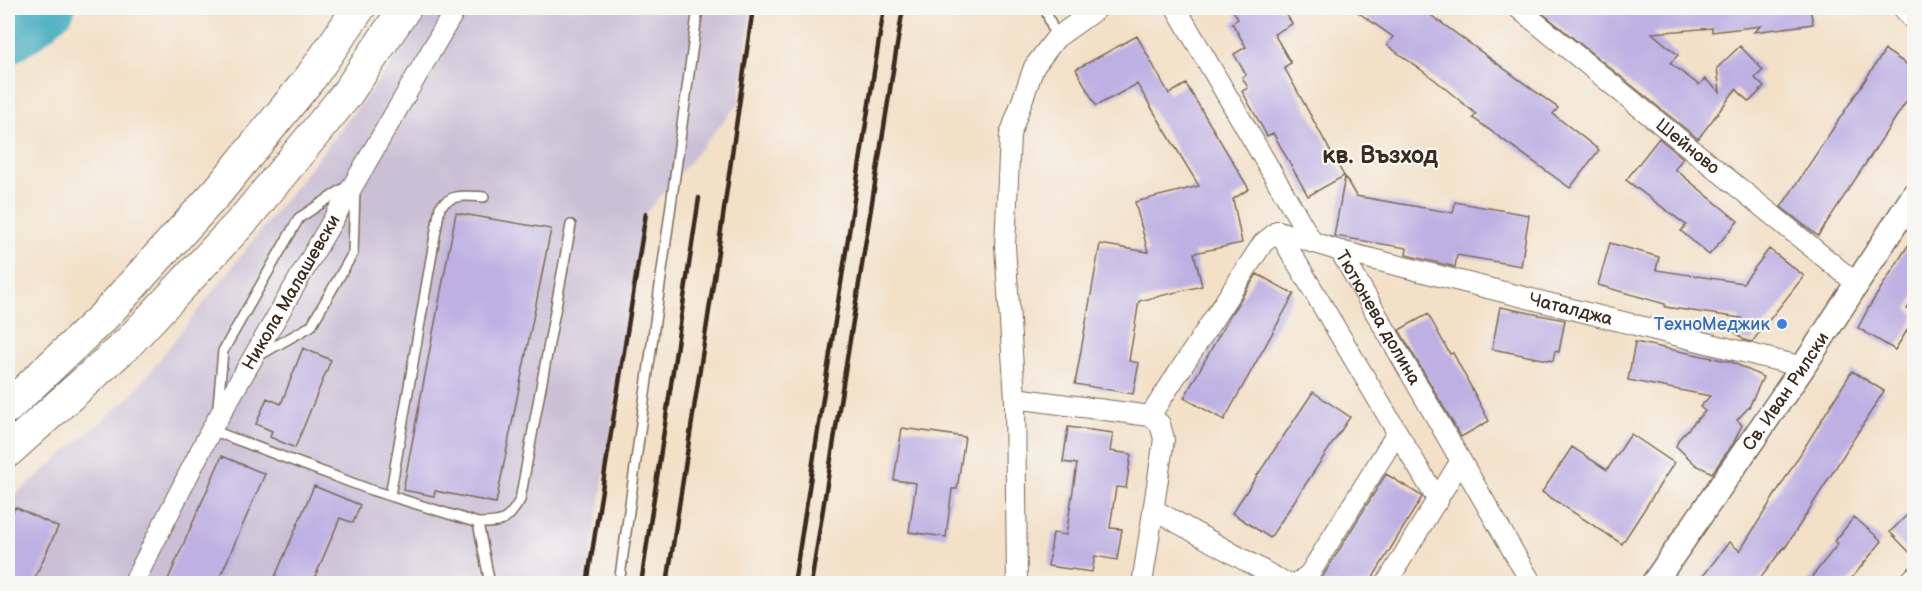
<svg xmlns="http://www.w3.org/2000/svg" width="1922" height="591" font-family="'Balsamiq Sans',sans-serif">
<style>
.industrial{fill:#cbbfd5}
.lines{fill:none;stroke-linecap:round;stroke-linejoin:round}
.river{stroke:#40aabf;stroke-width:42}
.building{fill:#beb0e3}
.service-casing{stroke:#7b6a59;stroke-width:12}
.minor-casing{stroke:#7b6a59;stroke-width:22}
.tertiary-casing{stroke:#7b6a59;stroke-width:27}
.primary-casing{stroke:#7b6a59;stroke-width:34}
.service{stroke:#fff;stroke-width:9}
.minor{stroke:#fff;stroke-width:20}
.tertiary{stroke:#fff;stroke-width:24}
.primary{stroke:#fff;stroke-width:32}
.rail{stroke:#3b2a1e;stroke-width:4.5}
.shop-dot{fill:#3f7fe0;stroke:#f6f6f2;stroke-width:2}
.labels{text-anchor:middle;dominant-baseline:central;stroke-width:4.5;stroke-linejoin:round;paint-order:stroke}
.street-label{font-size:18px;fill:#3b2a1e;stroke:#f6f6f2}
.shop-label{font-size:18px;fill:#366cbe;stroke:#f6f6f2;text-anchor:end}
.district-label{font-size:24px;font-weight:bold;fill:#3b2a1e;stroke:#f6f6f2}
</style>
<rect width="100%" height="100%" fill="#f6f6f2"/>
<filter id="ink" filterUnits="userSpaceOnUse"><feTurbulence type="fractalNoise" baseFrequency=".0167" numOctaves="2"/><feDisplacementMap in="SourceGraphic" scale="12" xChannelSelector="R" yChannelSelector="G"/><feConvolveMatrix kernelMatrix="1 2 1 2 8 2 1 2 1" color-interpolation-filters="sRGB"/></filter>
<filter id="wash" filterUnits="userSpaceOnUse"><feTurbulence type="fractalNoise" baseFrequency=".008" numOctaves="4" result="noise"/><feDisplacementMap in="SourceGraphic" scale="24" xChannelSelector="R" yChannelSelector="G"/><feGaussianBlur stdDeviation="1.35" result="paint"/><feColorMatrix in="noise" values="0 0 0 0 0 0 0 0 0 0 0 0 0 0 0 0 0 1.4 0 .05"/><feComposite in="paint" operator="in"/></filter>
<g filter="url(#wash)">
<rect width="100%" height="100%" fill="#f3e0c7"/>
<!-- industrial -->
<path class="industrial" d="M422 8H752L739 103 646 213 587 583H8V501L129 398 392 64Z"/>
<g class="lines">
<!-- river -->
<path class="river" d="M8 43 29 30 54 8"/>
</g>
<g id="blocks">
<!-- building -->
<path class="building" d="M1232 8H1283L1292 24 1274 34 1291 63 1284 67 1344 176 1308 196 1273 133 1267 136 1242 91 1248 88 1242 77 1246 75 1234 54 1246 47 1232 23 1238 19Z
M1352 8H1421L1558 108 1553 114 1599 150 1570 188 1473 118 1476 114 1435 80 1387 45 1393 37Z
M1536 8H1810L1813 24 1754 32 1761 26 1712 32V28L1652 33 1678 55 1670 63 1699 85 1705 79 1720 92 1717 68 1740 46 1763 70 1755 78 1764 87 1749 102 1736 89 1698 139Z
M1137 36 1169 94 1186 84 1249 189 1233 199 1242 243 1194 253 1202 286 1139 301 1129 361 1139 363 1133 394 1075 384 1100 244 1148 252 1135 202 1199 186 1137 84 1096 106 1076 69Z
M1885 50 1914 69V90L1818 236 1781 207Z
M1659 138 1683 158 1675 169 1738 221 1709 255 1681 231 1686 225 1626 180Z
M1345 177 1356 196 1453 213 1455 202 1529 215 1521 266 1457 255 1455 267 1406 255 1407 248 1334 236Z
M456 213 551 229 496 503 435 491 434 496 403 490Z
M1914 236V298L1907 309 1914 314V319L1895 350 1858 328 1869 307Z
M1610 243 1659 257 1656 270 1743 283 1769 249 1804 276 1752 342 1744 340 1732 330 1741 318 1665 307V304L1598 285Z
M1257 274 1294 294 1224 420 1184 398 1231 314Z
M1500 307 1565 320 1559 352 1555 351 1553 361 1492 349Z
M1428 314 1450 354 1453 353 1489 421 1461 437 1399 330Z
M1635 342 1732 362 1763 377 1749 407 1737 420 1742 425 1733 444 1712 473 1696 465 1676 446 1679 439 1705 411 1700 407 1710 396 1628 380Z
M303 348 331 360 295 448 270 437 272 431 256 424 267 398 281 404Z
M1852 371 1884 391 1785 548 1784 547 1756 584H1697L1729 542 1740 551Z
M1313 392 1350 417 1270 538 1232 513Z
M1068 427 1113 433 1110 451 1131 454 1126 488 1116 487 1110 528 1122 529 1117 560 1095 556 1092 572 1048 566 1053 533 1066 535 1077 464 1063 462Z
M902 428 965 437 957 489H952L946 537 909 532 916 483 894 480Z
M1631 434 1674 463 1622 544 1542 492 1572 447 1607 470Z
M222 456 265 474 217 584H166Z
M1386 474 1420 495 1422 497 1369 584H1318Z
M314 486 360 505 353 523 340 518 312 584H272Z
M15 507 58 527 32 584H8V524Z
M1914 508V557L1890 532Z
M1854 517 1882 541 1847 584H1806L1838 544 1835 541Z"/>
</g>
</g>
<g filter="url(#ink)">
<use href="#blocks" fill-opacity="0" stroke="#7b6a59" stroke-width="1.5"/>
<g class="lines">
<defs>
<path id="service" d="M1045 8 1056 38
M258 356 311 326 353 253 355 189
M218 406 223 351 299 218 346 187
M211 430 371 490 478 523C503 523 507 522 520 500L571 225
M390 496 440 207C452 193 466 196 484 197
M478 523 490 584
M619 584 698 8"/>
<g id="minor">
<path d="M1176 8 1313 243"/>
<path id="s1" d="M1518 8 1857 284"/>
<path d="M1903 8 1914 21"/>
<path id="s2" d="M1278 231 1340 251 1532 584"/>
<path d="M1278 231 1438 501"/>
<path id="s3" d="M1340 251 1803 367"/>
<path d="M1015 398 1150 416 1160 424 1164 439 1142 584"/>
<path d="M1150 416 1263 243 1278 231"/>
<path d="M1153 509 1280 580 1289 584"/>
<path id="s4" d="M133 584 211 430 456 8"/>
<path d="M1017 584 1015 398 1005 246 1010 135 1034 67 1056 38 1098 8"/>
<path d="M1294 584 1301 581 1310 573 1397 433"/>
<path d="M1386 584 1460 462"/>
<path d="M1908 584 1914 577"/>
</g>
<g id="tertiary">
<path id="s5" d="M1653 584 1803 367 1914 195"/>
</g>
<path id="primary" d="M8 407 104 316 219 190 311 77 359 8
M8 451 128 343 245 218 346 95 405 8"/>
</defs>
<!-- service casing -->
<use href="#service" class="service-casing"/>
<!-- minor casing -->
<use href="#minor" class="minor-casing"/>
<!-- tertiary casing -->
<use href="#tertiary" class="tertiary-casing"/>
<!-- primary casing -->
<use href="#primary" class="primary-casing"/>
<!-- service -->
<use href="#service" class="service"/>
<!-- minor -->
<use href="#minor" class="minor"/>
<!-- tertiary -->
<use href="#tertiary" class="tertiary"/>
<!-- primary -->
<use href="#primary" class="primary"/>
<!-- rail -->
<path class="rail" d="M587 584 646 213
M641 584 699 198
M667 584 716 265 753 8
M794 584 884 8
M811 584 903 8"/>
</g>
</g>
<!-- markers -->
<circle class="shop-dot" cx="1782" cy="324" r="6"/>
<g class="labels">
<!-- street labels -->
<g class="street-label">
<text stroke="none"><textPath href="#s1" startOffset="219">Шейново</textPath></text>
<text stroke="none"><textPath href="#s4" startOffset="332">Никола Малашевски</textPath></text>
<text stroke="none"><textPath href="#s3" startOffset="238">Чаталджа</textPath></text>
<text stroke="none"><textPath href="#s2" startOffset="142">Тютюнева долина</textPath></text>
<text stroke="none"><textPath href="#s5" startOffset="234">Св. Иван Рилски</textPath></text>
</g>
<!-- shop labels -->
<g class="shop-label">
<text x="1770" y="324">ТехноМеджик</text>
</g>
<!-- district labels -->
<g class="district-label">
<text x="1380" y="155">кв. Възход</text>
</g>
</g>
<!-- margin -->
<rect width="1922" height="591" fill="none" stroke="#f6f6f2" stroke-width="30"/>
</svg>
